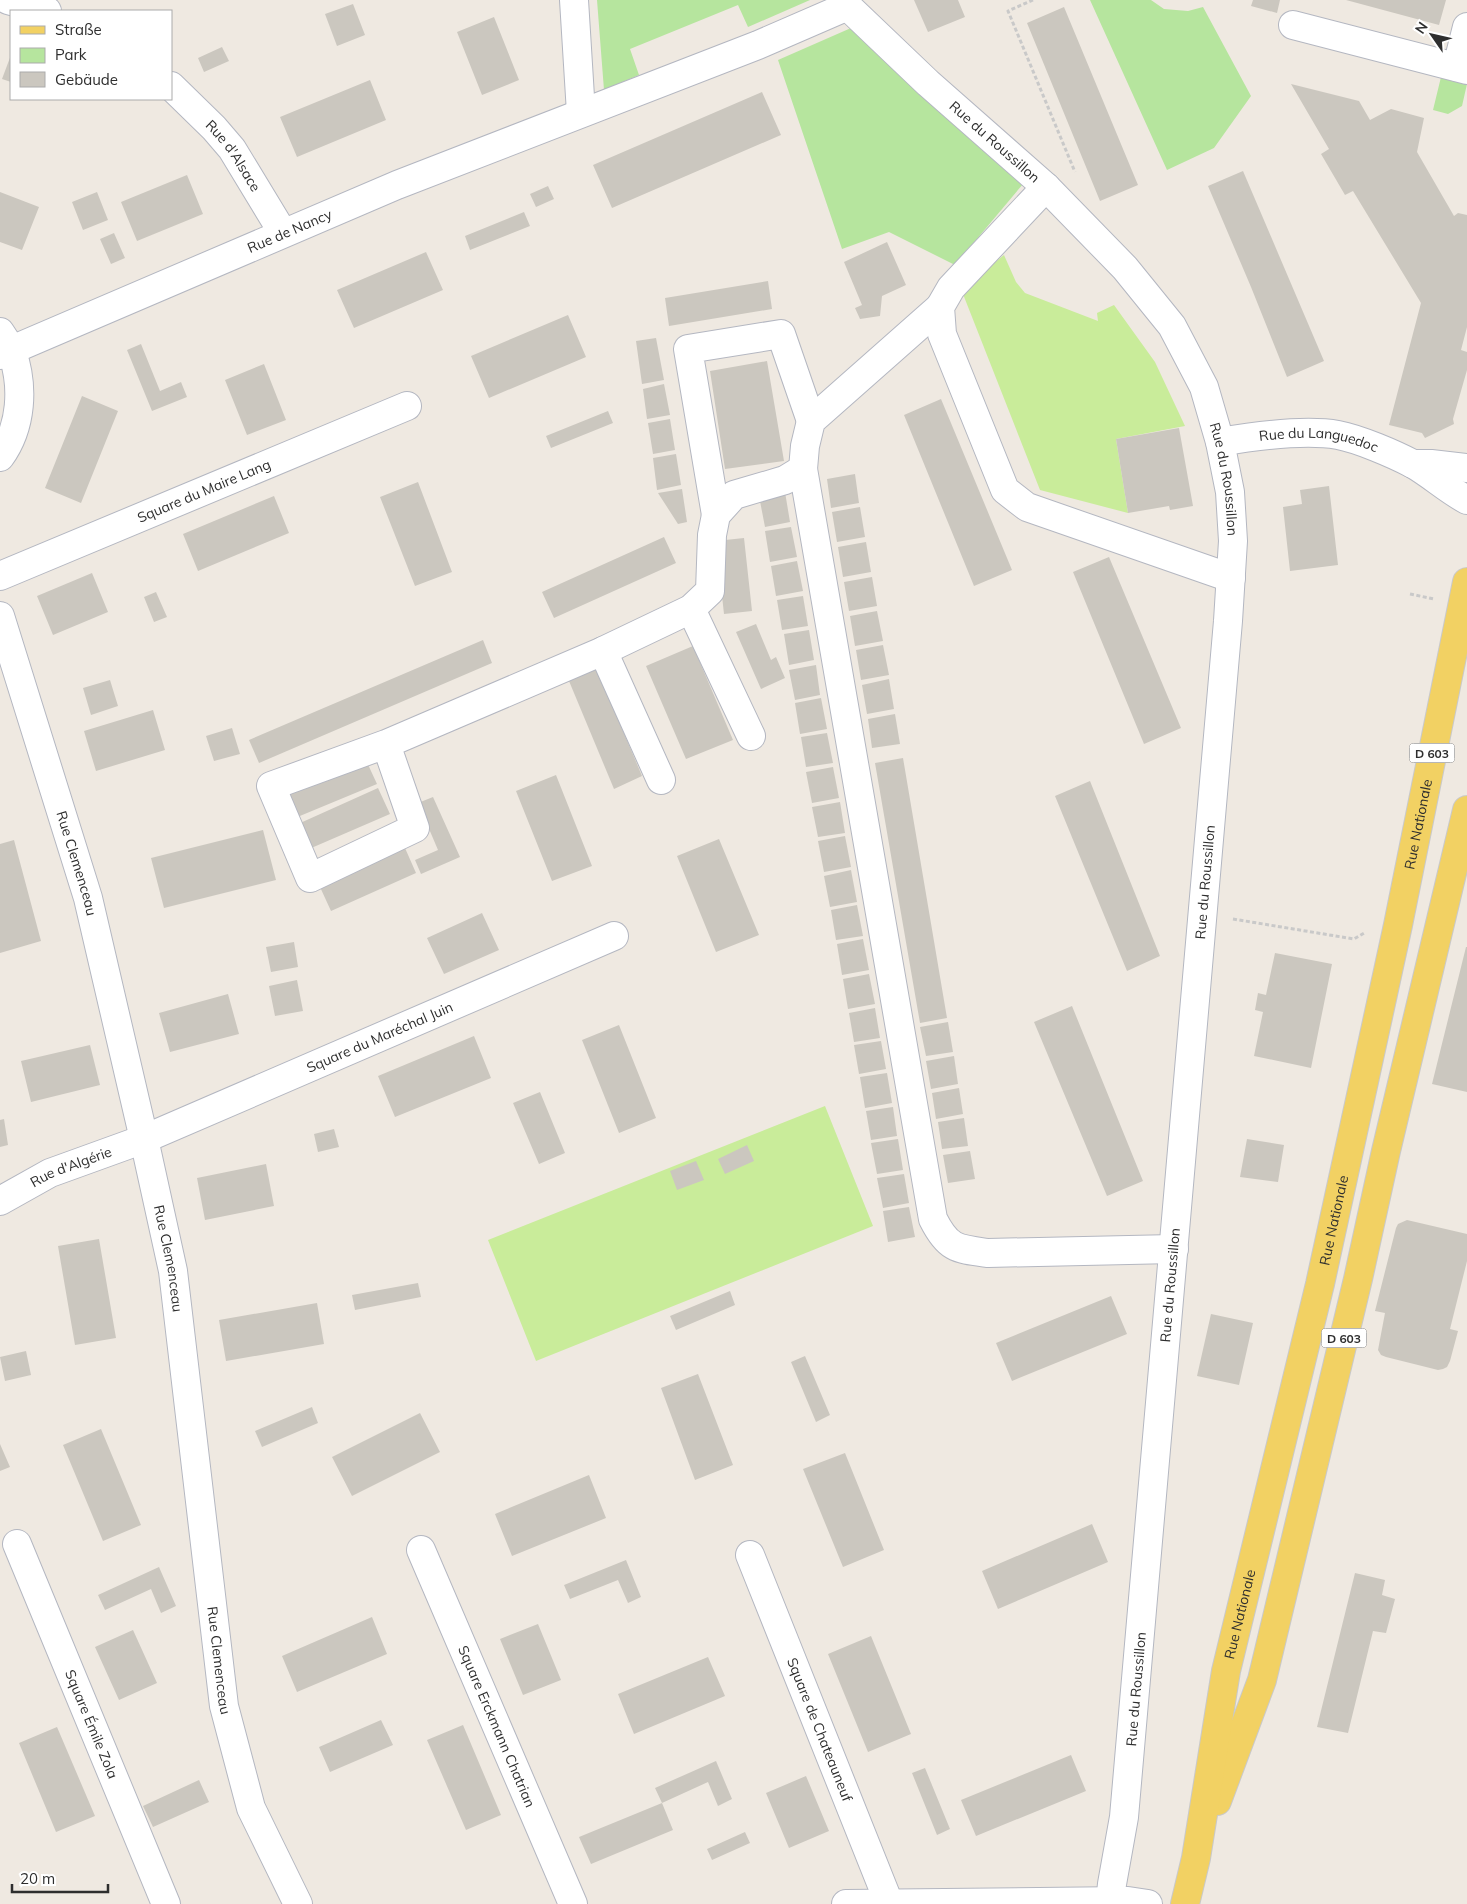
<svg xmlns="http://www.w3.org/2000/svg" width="1467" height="1904" font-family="Mulish,sans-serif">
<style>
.green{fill:#b6e59e}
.pitch{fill:#c9ec9a}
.building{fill:#cbc7bf}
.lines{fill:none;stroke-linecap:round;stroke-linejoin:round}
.minor-casing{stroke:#b4b7c1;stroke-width:30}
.major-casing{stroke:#c9c9c9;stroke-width:30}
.path{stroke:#c9c9c9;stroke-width:3;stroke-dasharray:4 2.5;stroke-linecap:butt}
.minor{stroke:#fff;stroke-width:28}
.major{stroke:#f2d163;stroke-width:28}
.labels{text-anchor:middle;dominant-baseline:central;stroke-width:4;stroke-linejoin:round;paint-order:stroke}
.shield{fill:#fff;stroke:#6d6d6d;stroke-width:1}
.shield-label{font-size:12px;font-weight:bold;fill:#2e2e2e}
.street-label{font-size:14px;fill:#2e2e2e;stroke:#fff}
</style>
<rect width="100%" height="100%" fill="#efe9e1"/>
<!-- green -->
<path class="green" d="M597 0H810L748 27 738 5 630 49 639 75 604 90Z
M1090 0H1151L1164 9 1188 11 1203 7 1251 96 1214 148 1167 170Z
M851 28 1023 184 955 265 889 232 842 249 778 60Z
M1441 77 1467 84 1462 106 1448 114 1433 110Z"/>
<!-- pitch -->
<path class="pitch" d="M1004 255 1016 282 1025 293 1098 321 1097 313 1114 305 1155 362 1185 426 1116 439 1128 513 1040 490 961 289Z
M825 1106 873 1226 536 1361 488 1240Z"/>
<!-- building -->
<path class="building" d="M914 0H958L965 17 928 32Z
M1253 0H1280L1277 13 1251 6Z
M1346 0H1446L1439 25Z
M353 4 365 35 337 46 325 14Z
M1064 7 1138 185 1100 201 1027 23Z
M494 17 519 80 482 95 457 32Z
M222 47 229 61 204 72 198 58Z
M11 55V82L2 79Z
M370 80 386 120 297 157 280 117Z
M1291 84 1359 101 1370 120 1391 109 1424 118 1417 152 1454 216 1458 213 1467 215V327L1461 350 1467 352V370L1453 419 1454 424 1425 438 1422 433 1389 425 1421 303 1353 191 1345 195 1321 154 1329 149Z
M762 92 781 135 612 208 593 165Z
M1243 171 1324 361 1287 377 1251 287 1208 186Z
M187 175 203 214 137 241 121 202Z
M548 186 554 199 536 207 530 194Z
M0 192 39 207 22 250 0 242Z
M97 192 108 220 83 230 72 202Z
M524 212 530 226 470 250 465 236Z
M114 233 125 258 111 264 100 239Z
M887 242 906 285 882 296 880 316 860 319 855 308 862 305 844 262Z
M426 252 443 290 354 328 337 290Z
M768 281 772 309 669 326 665 298Z
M568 315 586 357 489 398 471 356Z
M656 338 664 380 642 384 636 341Z
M141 344 160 391 181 382 187 397 152 411 127 350Z
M767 361 784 461 725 469 710 371Z
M264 364 286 420 247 435 225 380Z
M664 384 670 415 647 419 643 389Z
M82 396 118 411 81 503 45 488Z
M941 399 1012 570 974 586 904 415Z
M608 411 613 423 551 448 546 436Z
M670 419 675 450 653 454 648 423Z
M1179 428 1193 506 1170 510 1169 506 1128 513 1116 439Z
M676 454 681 485 657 490 653 458Z
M855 474 859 503 831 508 827 479Z
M418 482 452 572 415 586 380 497Z
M1329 486 1338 565 1290 571 1283 507 1302 504 1300 490Z
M682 489 687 522 678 524 658 493Z
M785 492 790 522 765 527 759 496Z
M274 496 289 533 198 571 183 534Z
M860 507 865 537 837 542 832 512Z
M791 527 797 557 770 562 765 531Z
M664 537 676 563 554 618 542 592Z
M744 538 752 611 724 614 716 541Z
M866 542 871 572 843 577 838 547Z
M1109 557 1181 728 1144 744 1073 572Z
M797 561 803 591 776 596 771 566Z
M92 573 108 612 53 635 37 596Z
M872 577 877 606 849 611 844 582Z
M156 592 167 617 154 622 144 597Z
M803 596 808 626 782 630 777 600Z
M877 611 883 641 855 646 850 616Z
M756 624 771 660 776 657 785 678 761 689 736 632Z
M809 630 814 660 789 665 784 634Z
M483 640 492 663 259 763 249 740Z
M883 645 889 675 861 680 856 650Z
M693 646 733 740 686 759 646 666Z
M816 665 820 695 795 700 789 670Z
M597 669 642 776 614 789 569 681Z
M889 679 894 709 867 714 862 685Z
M110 680 118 706 91 715 83 688Z
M821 698 827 729 800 734 795 703Z
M153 710 165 750 96 771 84 731Z
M895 714 900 744 872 748 868 719Z
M232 728 240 754 214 761 206 736Z
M827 733 833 763 806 767 801 737Z
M365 758 377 784 295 818 285 793Z
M903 758 947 1018 920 1023 875 763Z
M833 767 839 798 812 803 806 772Z
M556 775 592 866 552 881 516 791Z
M1090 781 1160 956 1127 971 1055 796Z
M378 788 390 814 309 849 298 824Z
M433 797 460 857 421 874 415 860 438 850 418 803Z
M840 802 845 833 818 837 812 807Z
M263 830 276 880 164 908 151 858Z
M845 836 851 867 824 872 818 841Z
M719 839 759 935 716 952 677 856Z
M14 840 41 941 0 953V844Z
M405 848 416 873 331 911 320 887Z
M851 870 857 902 830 907 824 876Z
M857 905 863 936 836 940 831 910Z
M482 913 499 950 444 974 427 938Z
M863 939 869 970 842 975 837 944Z
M294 942 298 967 271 972 266 947Z
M1466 947H1467V1092L1432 1084Z
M1275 953 1332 964 1311 1068 1254 1056 1263 1012 1255 1010 1258 993 1266 995Z
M869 974 875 1004 848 1009 843 979Z
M297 980 303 1011 275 1016 269 986Z
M228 994 239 1034 170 1052 159 1013Z
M1072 1006 1143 1181 1107 1196 1034 1022Z
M875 1008 880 1038 854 1042 849 1013Z
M948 1022 953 1052 926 1056 920 1027Z
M619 1025 656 1118 619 1133 582 1040Z
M474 1036 491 1078 395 1117 378 1076Z
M881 1041 886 1069 859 1074 854 1045Z
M90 1045 100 1085 31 1102 21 1061Z
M954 1056 958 1084 931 1089 926 1061Z
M887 1073 892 1103 865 1108 860 1077Z
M959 1088 963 1114 936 1119 932 1093Z
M540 1092 565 1153 539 1164 513 1103Z
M893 1107 897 1136 871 1140 866 1111Z
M964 1118 968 1146 942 1149 938 1122Z
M4 1119 8 1145 0 1147V1120Z
M334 1129 339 1147 318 1152 314 1134Z
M898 1139 903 1170 877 1174 871 1143Z
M1247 1139 1284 1145 1278 1182 1240 1177Z
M747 1145 754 1161 725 1174 718 1159Z
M970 1151 975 1179 948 1183 943 1155Z
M696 1161 704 1180 677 1190 670 1171Z
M266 1164 274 1206 205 1220 197 1178Z
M904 1174 909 1203 883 1208 877 1178Z
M909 1207 915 1237 888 1242 883 1211Z
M1407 1220 1467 1234V1261L1450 1329 1458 1331 1450 1361 1447 1367 1443 1369 1438 1370 1386 1357 1381 1355 1378 1350 1385 1313 1375 1311 1396 1228 1398 1224Z
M99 1239 116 1338 75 1345 58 1246Z
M418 1283 421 1297 355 1310 352 1295Z
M730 1291 735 1305 676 1330 670 1316Z
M1111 1296 1127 1334 1012 1381 996 1343Z
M317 1303 324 1344 226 1361 219 1320Z
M1211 1314 1253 1323 1239 1385 1197 1376Z
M26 1351 31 1375 5 1381 0 1357Z
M805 1356 830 1415 816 1422 791 1362Z
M698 1374 733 1465 695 1480 661 1388Z
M312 1407 318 1423 262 1447 255 1431Z
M420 1413 440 1452 352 1496 332 1457Z
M101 1429 141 1525 103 1541 63 1445Z
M0 1444 10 1467 0 1471Z
M845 1453 884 1550 843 1567 803 1469Z
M589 1475 606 1518 512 1556 495 1514Z
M1092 1524 1108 1562 998 1609 982 1571Z
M626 1560 641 1597 628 1603 618 1580 570 1599 564 1585Z
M159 1567 176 1606 161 1613 151 1589 105 1610 98 1595Z
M1355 1573 1385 1580 1382 1595 1395 1599 1386 1633 1373 1631 1348 1733 1317 1727Z
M372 1617 387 1654 297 1692 282 1656Z
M538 1624 561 1680 523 1695 500 1639Z
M133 1630 157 1683 119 1700 95 1647Z
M871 1636 911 1734 868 1752 828 1654Z
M708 1657 725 1696 634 1734 618 1694Z
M381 1720 393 1745 330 1772 319 1747Z
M463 1725 501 1815 466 1830 427 1740Z
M57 1727 95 1816 56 1832 19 1743Z
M1071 1755 1086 1791 976 1836 961 1800Z
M716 1761 732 1799 718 1806 708 1782 662 1803 673 1830 591 1864 579 1837 662 1803 655 1788Z
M925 1768 950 1829 937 1835 912 1773Z
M806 1776 829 1831 789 1848 766 1793Z
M199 1780 209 1802 153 1827 143 1806Z
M745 1832 750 1843 712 1860 707 1849Z"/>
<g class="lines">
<defs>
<g id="minor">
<path d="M8 0 47 11"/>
<path d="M574 0 581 113"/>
<path id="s1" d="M841 0 928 83 1046 187 1125 268 1172 326 1204 387 1220 442 1230 492 1233 541 1228 621 1124 1817 1112 1884 1110 1902"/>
<path d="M1293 25 1467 70"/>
<path d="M1457 67 1467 27"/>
<path id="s2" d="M171 86 214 128 232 149 283 233"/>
<path d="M1046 187 951 288 940 307 942 334 1005 490 1027 507 1231 578"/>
<path d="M0 332C4 338 9 345 12 352 24 386 22 427 0 457"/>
<path id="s3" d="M0 355 397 185 758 45 848 6"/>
<path id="s4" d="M1220 442C1255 436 1303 429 1338 435 1359 439 1394 454 1413 464 1432 475 1448 490 1467 500"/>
<path d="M1413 464H1431L1467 468"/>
<path d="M803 469 933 1219C948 1249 957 1249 988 1253L1174 1249"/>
<path d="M716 515 688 349 781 334 811 421"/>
<path id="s5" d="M0 576 407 406"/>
<path d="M691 609 751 736"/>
<path id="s6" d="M0 616 88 898 144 1139 173 1271 224 1706 251 1808 298 1904"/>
<path d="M603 651 661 780"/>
<path d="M386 744 271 786 310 878 415 828 386 744 603 651 691 609 710 591 712 535 716 515 734 495 785 480 803 469 805 446 811 421 940 307"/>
<path id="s7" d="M0 1201 50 1173 144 1139 614 936"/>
<path id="s8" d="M17 1544 166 1904"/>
<path id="s9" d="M421 1550 573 1904"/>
<path id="s10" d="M750 1555 889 1903"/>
<path d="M846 1904 1128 1901 1148 1904"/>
</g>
<g id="major">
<path d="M1217 1801 1262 1680 1358 1279 1386 1151 1467 810"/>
<path id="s11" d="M1185 1904 1196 1858 1226 1671 1320 1284 1398 925 1467 582"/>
</g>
</defs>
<!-- minor casing -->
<use href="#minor" class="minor-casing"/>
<!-- major casing -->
<use href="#major" class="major-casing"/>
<!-- path -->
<path class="path" d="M1033 0 1008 11 1075 172
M1410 594 1434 599
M1233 919 1354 939 1366 932"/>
<!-- minor -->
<use href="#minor" class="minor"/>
<!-- major -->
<use href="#major" class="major"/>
</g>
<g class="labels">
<!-- shield labels -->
<g class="shield">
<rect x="1409.5" y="743.5" width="45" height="19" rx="4"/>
<rect x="1321.5" y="1328.5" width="45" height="19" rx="4"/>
</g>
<g class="shield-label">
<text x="1432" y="753">D 603</text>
<text x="1344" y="1338">D 603</text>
</g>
<!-- street labels -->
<g class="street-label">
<text stroke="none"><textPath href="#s1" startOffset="209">Rue du Roussillon</textPath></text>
<text stroke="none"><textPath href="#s2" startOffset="94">Rue d'Alsace</textPath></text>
<text stroke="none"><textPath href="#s3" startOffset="315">Rue de Nancy</textPath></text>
<text stroke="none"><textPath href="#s4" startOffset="100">Rue du Languedoc</textPath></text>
<text stroke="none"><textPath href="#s1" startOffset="629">Rue du Roussillon</textPath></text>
<text stroke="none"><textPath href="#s5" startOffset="221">Square du Maire Lang</textPath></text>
<text stroke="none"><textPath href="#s11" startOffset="1105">Rue Nationale</textPath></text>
<text stroke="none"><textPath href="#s6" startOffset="259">Rue Clemenceau</textPath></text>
<text transform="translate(1205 882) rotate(-85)">Rue du Roussillon</text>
<text stroke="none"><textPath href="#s7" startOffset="414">Square du Maréchal Juin</textPath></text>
<text stroke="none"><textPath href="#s7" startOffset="79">Rue d'Algérie</textPath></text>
<text stroke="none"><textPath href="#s11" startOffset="700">Rue Nationale</textPath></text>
<text stroke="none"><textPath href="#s6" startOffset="665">Rue Clemenceau</textPath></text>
<text transform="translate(1170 1285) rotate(-85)">Rue du Roussillon</text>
<text stroke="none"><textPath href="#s11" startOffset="295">Rue Nationale</textPath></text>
<text stroke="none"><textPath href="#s6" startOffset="1070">Rue Clemenceau</textPath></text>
<text transform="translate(1136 1689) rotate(-85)">Rue du Roussillon</text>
<text stroke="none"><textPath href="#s8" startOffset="195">Square Émile Zola</textPath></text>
<text stroke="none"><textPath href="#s9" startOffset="192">Square Erckmann Chatrian</textPath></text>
<text stroke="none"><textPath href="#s10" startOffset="188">Square de Chateauneuf</textPath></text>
</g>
</g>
<!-- legend -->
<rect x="10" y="10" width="162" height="90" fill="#ffffff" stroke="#ababab"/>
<rect x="20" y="26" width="25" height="8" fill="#f2d163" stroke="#ababab"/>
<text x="55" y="35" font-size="15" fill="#2e2e2e">Straße</text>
<rect x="20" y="48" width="25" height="15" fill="#b6e59e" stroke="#ababab"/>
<text x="55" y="60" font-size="15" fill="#2e2e2e">Park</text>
<rect x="20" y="72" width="25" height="15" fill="#cbc7bf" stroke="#ababab"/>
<text x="55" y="85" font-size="15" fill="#2e2e2e">Gebäude</text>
<!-- north arrow -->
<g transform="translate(1432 35) rotate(304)" stroke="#ffffff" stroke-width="4" paint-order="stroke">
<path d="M0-4L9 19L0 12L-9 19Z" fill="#2e2e2e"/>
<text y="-8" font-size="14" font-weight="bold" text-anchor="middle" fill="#2e2e2e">N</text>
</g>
<!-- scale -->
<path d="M12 1884v8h96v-8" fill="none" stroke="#2e2e2e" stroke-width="2.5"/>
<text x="20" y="1884" font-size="15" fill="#2e2e2e" stroke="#ffffff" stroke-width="4" paint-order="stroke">20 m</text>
</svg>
